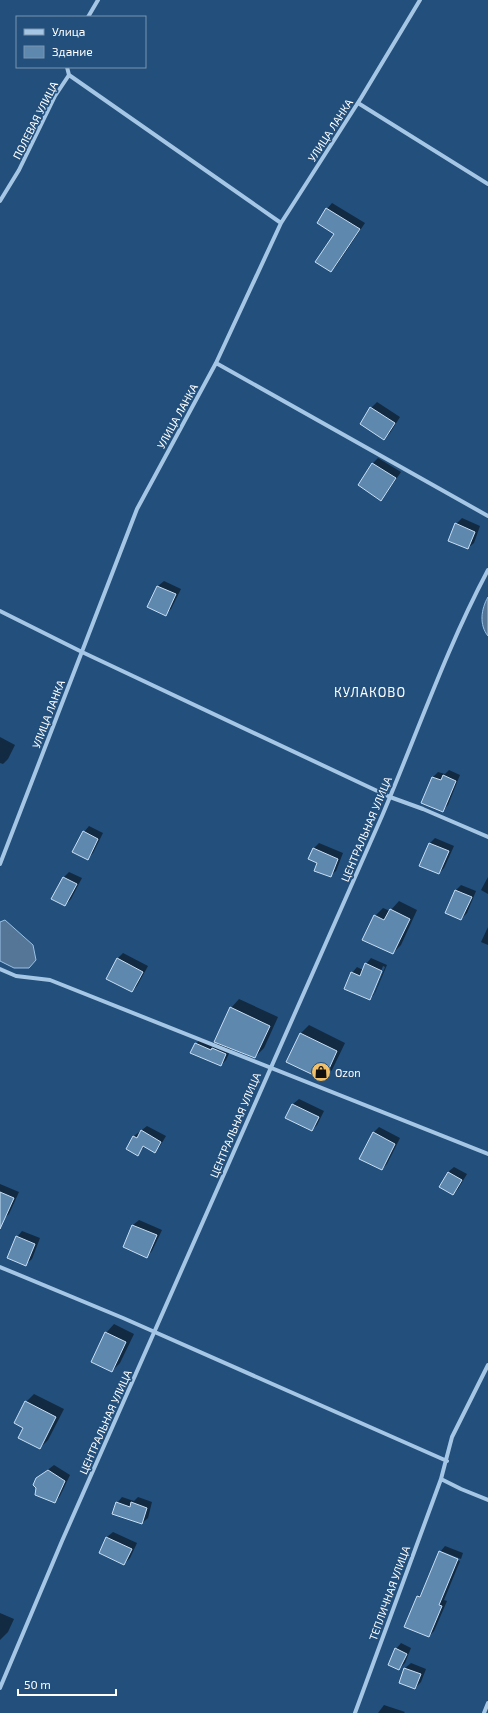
<svg xmlns="http://www.w3.org/2000/svg" width="488" height="1713" font-family="'Exo 2',sans-serif">
<style>
.water{fill:#557697;stroke:#99c2e7}
.shadow{fill:#0007;fill-rule:evenodd}
.building{fill:#5f88af;stroke:#c8dff4}
.lines{fill:none;stroke-linecap:round;stroke-linejoin:round}
.minor{stroke:#a5c6e5;stroke-width:4}
.labels{text-anchor:middle;dominant-baseline:central;stroke-width:3.5;stroke-linejoin:round;paint-order:stroke}
.street-label{font-size:11px;fill:#fff;stroke:#224f7c}
.poi-label{font-size:11px;fill:#fff;stroke:#224f7c;text-anchor:start}
.quarter-label{font-size:13px;letter-spacing:1px;fill:#fff;stroke:#224f7c}
</style>
<rect width="100%" height="100%" fill="#224f7c"/>
<!-- water -->
<path class="water" d="M488 597V636C479 625 481 609 488 597Z
M5 920 33 945 36 960 29 968H14L0 961V922Z"/>
<!-- shadow -->
<path class="shadow" d="M332 203 365 223 336 266 331 271 336 233 327 209Z
M377 402 400 417 390 433 384 439 361 424 371 408Z
M378 458 401 472 386 494 381 499 359 485 373 463Z
M462 518 480 526 474 543 468 548 456 524Z
M164 581 181 589 171 609 165 614 149 606 158 586Z
M0 737 15 745 8 759 3 764 0 763Z
M449 770 460 775 448 805 443 810 423 802 433 777 438 772 445 774Z
M89 826 103 833 93 853 88 859 84 832Z
M435 838 454 846 444 868 439 873 430 843Z
M319 843 343 853 336 871 330 876 319 862 313 849Z
M69 872 82 878 71 899 65 905 53 898 64 877Z
M488 877V894L481 890Z
M461 885 476 891 467 913 461 919 446 912 456 890Z
M399 901 417 910 401 945 393 953 375 916 383 908 390 911Z
M488 927V945L481 942Z
M123 953 148 966 137 986 132 991 118 958Z
M371 958 387 965 375 993 370 999 352 973 357 967 363 970 366 964ZM383 966 385 967 374 994H372Z
M239 999 278 1017 264 1048 255 1057 232 1047 226 1060 221 1065 196 1044 201 1038 216 1045 219 1042 231 1008Z
M309 1025 345 1043 332 1070 324 1079 300 1034Z
M299 1099 324 1111 317 1125 312 1130 287 1118 293 1104Z
M147 1126 166 1136 160 1146 155 1151 145 1146 137 1154 127 1149 134 1136Z
M379 1127 400 1138 387 1164 382 1169 373 1133Z
M454 1167 467 1174 458 1189 453 1194 448 1172Z
M0 1184 19 1192 9 1214 3 1219 0 1218Z
M139 1220 162 1230 152 1251 147 1256 124 1246 133 1225Z
M22 1231 40 1238 32 1259 26 1264 17 1237Z
M114 1324 134 1334 120 1363 112 1371 106 1333Z
M34 1394 64 1409 48 1440 40 1448 25 1428 26 1402Z
M54 1465 70 1475 60 1496 55 1502 37 1478Z
M122 1497 134 1501 138 1497 152 1502 148 1518 142 1523 117 1503Z
M113 1532 137 1543 130 1558 124 1564 100 1552 107 1537Z
M445 1546 463 1553 461 1559 441 1551V1553L460 1561 444 1600 447 1601 434 1631 429 1636 418 1597 424 1591 440 1552Z
M0 1613 14 1619 8 1632 0 1640Z
M401 1643 411 1648 405 1663 399 1669 396 1649Z
M411 1663 426 1669 421 1682 415 1688 400 1682 405 1668Z
M384 1705 405 1712 404 1713H378Z"/>
<!-- building -->
<path class="building" d="M326 208 360 229 331 272 315 262 334 234 317 223Z
M370 407 395 423 384 440 360 424Z
M372 463 396 478 381 501 358 485Z
M455 523 475 532 468 549 448 541Z
M157 586 176 594 166 616 147 607Z
M443 775 456 781 443 812 421 803 432 777 441 780Z
M83 831 98 839 88 860 72 852Z
M429 843 449 851 439 874 419 866Z
M313 848 338 859 331 877 314 871 317 863 308 859Z
M63 877 77 884 65 906 51 899Z
M455 890 472 897 461 920 445 913Z
M390 909 410 919 393 954 362 940 374 915 384 920Z
M117 958 143 972 132 992 106 979Z
M365 963 382 971 370 1000 344 989 351 972 360 976Z
M230 1007 270 1026 255 1058 214 1042Z
M300 1033 337 1051 324 1080 286 1062Z
M195 1043 211 1050 212 1048 226 1054 221 1066 190 1053Z
M292 1104 319 1117 312 1131 285 1118Z
M141 1130 161 1142 155 1153 143 1146 138 1156 126 1149 133 1136 137 1138Z
M373 1132 395 1144 382 1170 359 1159Z
M448 1172 462 1180 453 1195 439 1187Z
M0 1192 14 1198 0 1229Z
M132 1225 157 1235 147 1258 123 1247Z
M16 1236 35 1244 26 1266 7 1258Z
M105 1332 126 1342 112 1372 91 1362Z
M25 1401 56 1417 40 1449 18 1438 23 1428 14 1423Z
M48 1470 65 1481 55 1503 35 1495 36 1488 33 1485 36 1478Z
M116 1502 130 1507 131 1502 147 1508 142 1524 112 1514Z
M106 1537 132 1549 124 1565 99 1553Z
M439 1551 458 1559 439 1605 442 1606 429 1637 404 1627 417 1596 420 1597Z
M395 1648 407 1654 399 1670 388 1665Z
M404 1668 421 1674 415 1689 399 1683Z"/>
<g class="lines">
<!-- minor -->
<path class="minor" d="M88 17 98 0
M69 75 281 223
M358 103 488 184
M0 201 19 170 55 96 69 75 67 67
M216 363 488 516
M0 611 82 652 390 797 423 809 488 837
M0 864 137 509 216 363 281 223 361 98 420 0
M0 969 16 976 50 980 488 1154
M0 1267 123 1318 447 1461
M441 1479 461 1489 488 1500
M0 1688 62 1541 382 816C417 734 446 649 488 570
M355 1713 441 1479 452 1437 488 1365
M484 1713 488 1703"/>
</g>
<!-- icons -->
<defs>
<symbol id="shop-disc" viewBox="-11 -11 22 22"><circle r="9.5" fill="#f1c068" stroke="#224f7c"/><path d="M-5-2.5h2.3a2.7 3.5 0 0 1 5.4 0H5L5.5 6h-11ZM-1.5-2.5h3a1.5 2.3 0 0 0-3 0Z" fill="#111"/></symbol>
</defs>
<g fill-rule="evenodd">
<use href="#shop-disc" x="310" y="1061" width="22" height="22"/>
</g>
<g class="labels">
<!-- street labels -->
<g class="street-label">
<text transform="translate(35 120) rotate(-63)">ПОЛЕВАЯ УЛИЦА</text>
<text transform="translate(330 130) rotate(-57)">УЛИЦА ЛАНКА</text>
<text transform="translate(177 416) rotate(-61)">УЛИЦА ЛАНКА</text>
<text transform="translate(48 714) rotate(-69)">УЛИЦА ЛАНКА</text>
<text transform="translate(366 829) rotate(-67)">ЦЕНТРАЛЬНАЯ УЛИЦА</text>
<text transform="translate(235 1125) rotate(-67)">ЦЕНТРАЛЬНАЯ УЛИЦА</text>
<text transform="translate(105 1422) rotate(-66)">ЦЕНТРАЛЬНАЯ УЛИЦА</text>
<text transform="translate(389 1593) rotate(-70)">ТЕПЛИЧНАЯ УЛИЦА</text>
</g>
<!-- poi labels -->
<g class="poi-label">
<text x="335" y="1072">Ozon</text>
</g>
<!-- quarter labels -->
<g class="quarter-label">
<text x="370" y="692">КУЛАКОВО</text>
</g>
</g>
<!-- legend -->
<rect x="16" y="16" width="130" height="52" fill="#224f7c" stroke="#7a95b0"/>
<rect x="24" y="29" width="20" height="6" fill="#a5c6e5" stroke="#7a95b0"/>
<text x="52" y="36" font-size="12" fill="#ffffff">Улица</text>
<rect x="24" y="46" width="20" height="12" fill="#5f88af" stroke="#7a95b0"/>
<text x="52" y="56" font-size="12" fill="#ffffff">Здание</text>
<!-- scale -->
<path d="M18 1689v6h98v-6" fill="none" stroke="#ffffff" stroke-width="2"/>
<text x="24" y="1689" font-size="12" fill="#ffffff" stroke="#224f7c" stroke-width="3" paint-order="stroke">50 m</text>
</svg>
